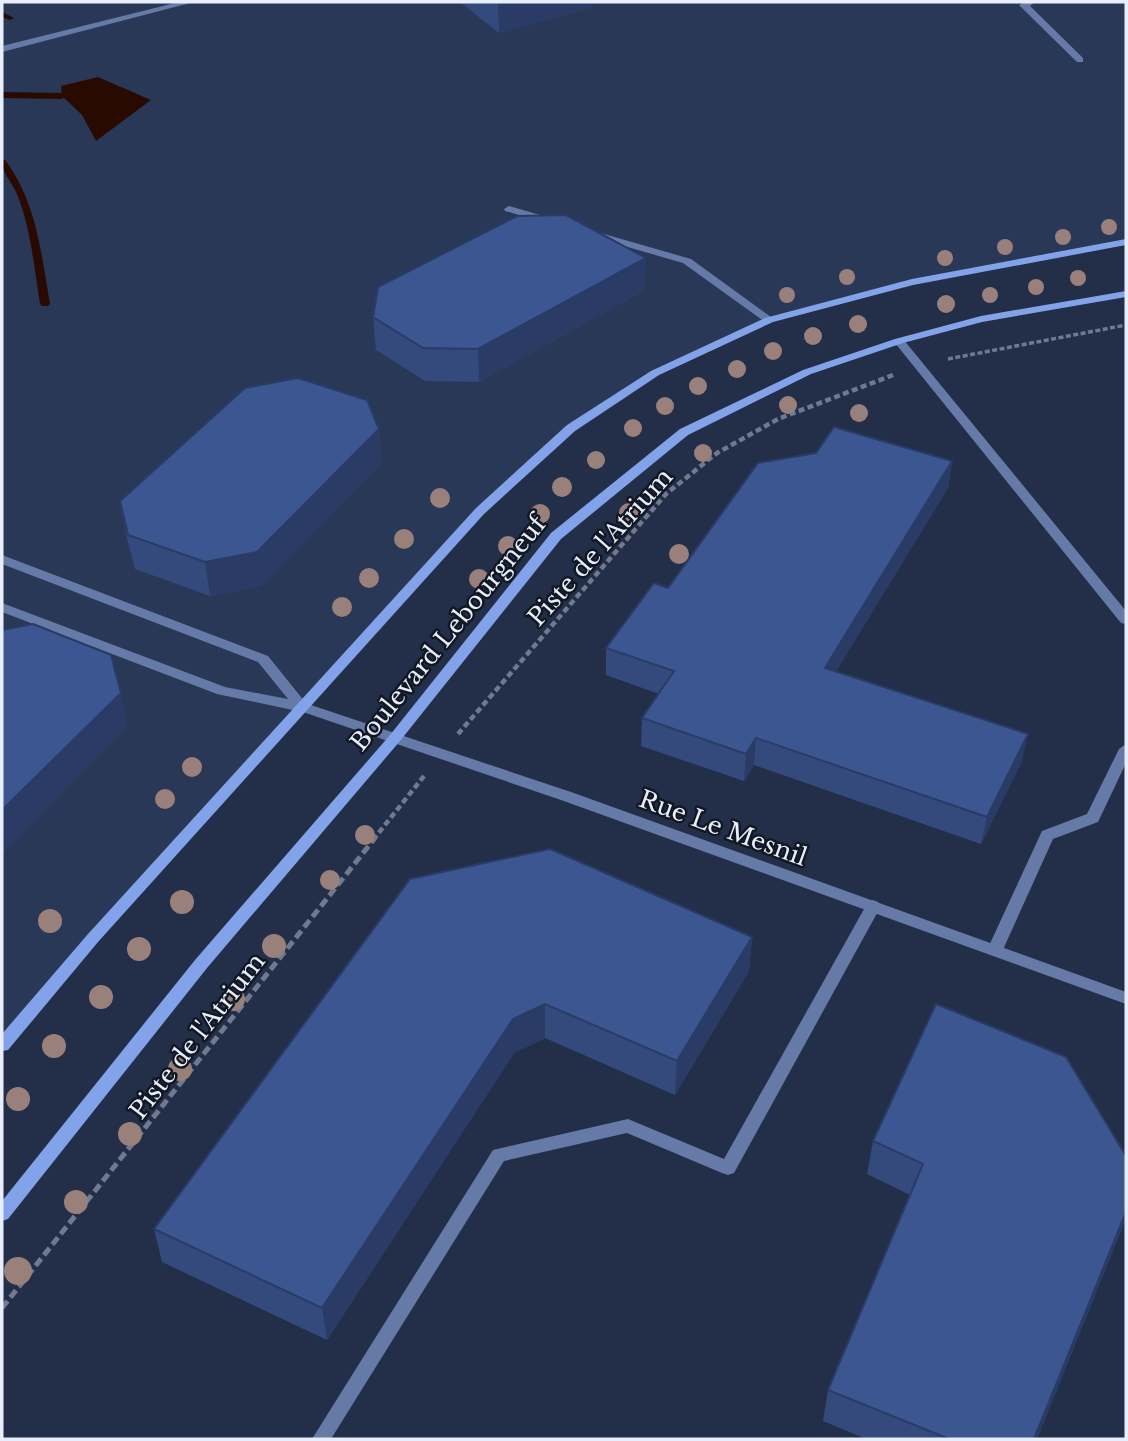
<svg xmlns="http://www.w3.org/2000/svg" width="1128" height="1441" font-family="'Libre Baskerville',serif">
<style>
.built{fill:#2a3857}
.water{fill:#290a00}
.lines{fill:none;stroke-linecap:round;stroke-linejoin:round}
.stream{fill:#290a00;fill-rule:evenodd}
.path-far2{stroke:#707a8f;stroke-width:3.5;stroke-dasharray:5 2.5;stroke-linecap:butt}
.path-far1{stroke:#707a8f;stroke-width:4.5;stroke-dasharray:6 3.5;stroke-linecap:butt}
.path{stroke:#707a8f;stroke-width:5;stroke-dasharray:9 4.5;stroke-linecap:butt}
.service{fill:#657aa6;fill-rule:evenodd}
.minor{fill:#657aa6;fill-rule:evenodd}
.tertiary{fill:#657aa6;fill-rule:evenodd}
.secondary{fill:#82a3e9;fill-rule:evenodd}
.tree{fill:#9a807a}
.wall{fill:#344a7d}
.shaded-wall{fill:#2a3c66}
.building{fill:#3c5691;stroke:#2a3c66;stroke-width:2}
.labels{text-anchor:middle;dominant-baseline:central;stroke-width:5;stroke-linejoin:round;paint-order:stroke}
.street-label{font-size:24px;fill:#e8eefc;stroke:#121823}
</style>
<rect width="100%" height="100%" fill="#232f49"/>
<!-- built -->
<path class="built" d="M2 2H1126V242L912 282 769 320 655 373 571 428 480 511 2 1050Z"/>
<!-- water -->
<path class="water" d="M98 77 151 100 96 141 82 115 62 96 61 86Z"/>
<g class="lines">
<!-- stream -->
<path class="stream" d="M2 12 14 18 10 20 2 17Z
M2 92 62 93 66 96 62 99 2 98Z
M2 159 5 160C37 203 41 253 50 304L48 306H42L40 304C34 267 31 229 17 194 12 182 1 172 2 159Z"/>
<!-- path-far2 -->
<path class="path-far2" d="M948 359 1126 325"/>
<!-- path-far1 -->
<path class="path-far1" d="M458 734 666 494 717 453 778 419 893 375
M373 840 424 776"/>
<!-- path -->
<path class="path" d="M2 1308 375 838"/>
<!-- service -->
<path class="service" d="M1024 2H1035L1030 6 1083 58V62H1077L1021 7 1019 5Z
M509 206 554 219 555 221 550 224 505 211 504 209Z
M590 230 691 259 775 320 773 322H765L683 263 586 235V231Z
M899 338 903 339 1126 611V624L1121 623 895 343 893 341Z
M2 555 268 656 309 707 302 712 217 694 2 612V603L225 687 288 699 258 662 2 564Z
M1126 744V763L1098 822 1053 839 1001 954 995 956 989 954 987 950 1042 831 1087 814 1119 749Z
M873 900 878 902 881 906 734 1173 728 1175 722 1173 627 1133 504 1161 331 1439H312L493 1150 628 1119 724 1159 868 902Z"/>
<!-- minor -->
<path class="minor" d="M179 2H194L2 52V46Z"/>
<!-- tertiary -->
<path class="tertiary" d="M302 702 571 792 1126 992V1004L561 800 297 710 295 707Z"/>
<!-- secondary -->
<path class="secondary" d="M1126 239V245L913 285 773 322 659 375 575 431 484 514 98 942 8 1050 2 1051V1034L88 934 476 508 567 425 651 371 765 318 912 279Z
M1126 291V297L982 322 903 343 811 374 688 435 561 539 400 741 207 968 8 1219 2 1221V1201L195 960 390 735 551 533 680 429 803 370 895 339 981 316Z"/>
</g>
<!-- trees -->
<g class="tree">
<circle cx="1109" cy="227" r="8"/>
<circle cx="1063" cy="237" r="8"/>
<circle cx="1005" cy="247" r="8"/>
<circle cx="945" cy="258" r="8"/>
<circle cx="847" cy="277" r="8"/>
<circle cx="1078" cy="278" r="8"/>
<circle cx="1036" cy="287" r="8"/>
<circle cx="787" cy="295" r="8"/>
<circle cx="990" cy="295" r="8"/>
<circle cx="946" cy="304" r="9"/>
<circle cx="858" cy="324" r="9"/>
<circle cx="813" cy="336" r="9"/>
<circle cx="773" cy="351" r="9"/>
<circle cx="737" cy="369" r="9"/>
<circle cx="698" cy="386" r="9"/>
<circle cx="788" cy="405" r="9"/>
<circle cx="665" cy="406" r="9"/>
<circle cx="859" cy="413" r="9"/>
<circle cx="633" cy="428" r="9"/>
<circle cx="703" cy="453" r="9"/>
<circle cx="596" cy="460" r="9"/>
<circle cx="562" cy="487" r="10"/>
<circle cx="440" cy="498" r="10"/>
<circle cx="629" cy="513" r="10"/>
<circle cx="540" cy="514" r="10"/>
<circle cx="404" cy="539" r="10"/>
<circle cx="508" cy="546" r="10"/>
<circle cx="679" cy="554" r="10"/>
<circle cx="369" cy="578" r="10"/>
<circle cx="479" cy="579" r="10"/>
<circle cx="342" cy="607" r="10"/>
<circle cx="192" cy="767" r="10"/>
<circle cx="165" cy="799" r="10"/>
<circle cx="365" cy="835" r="10"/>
<circle cx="330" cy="880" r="10"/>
<circle cx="182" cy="902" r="12"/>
<circle cx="50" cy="921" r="12"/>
<circle cx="274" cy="946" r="12"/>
<circle cx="139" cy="949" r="12"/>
<circle cx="101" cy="997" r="12"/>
<circle cx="233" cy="999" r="12"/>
<circle cx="54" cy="1046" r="12"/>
<circle cx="180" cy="1069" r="12"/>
<circle cx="18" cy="1099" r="12"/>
<circle cx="130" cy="1134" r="12"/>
<circle cx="76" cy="1202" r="12"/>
<circle cx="18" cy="1271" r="14"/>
</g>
<!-- wall -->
<path class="wall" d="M460 2H593V7L499 33Z
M645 290 479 382 425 381 376 350 373 317Z
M379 429 382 463 261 586 210 596 135 569 126 535 120 501Z
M952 461 948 488 836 671 1022 761 981 844 754 765 744 781 641 746 642 718 659 694 606 675V648L668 588Z
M410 879 752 937 749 971 675 1095 545 1038 514 1053 327 1340 162 1262 154 1229Z
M873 1141 1126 1218 1037 1439H866L823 1421 828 1390 910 1195 867 1174Z"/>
<!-- shaded-wall -->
<path class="shaded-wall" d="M503 2H593V7L499 33 498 3Z
M646 258 645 290 479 382 478 349Z
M379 429 382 463 261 586 210 596 205 562Z
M952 461 948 488 822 695 825 668Z
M121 693 128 727 2 854V810Z
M1028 734 1022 761 981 844 987 817Z
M756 738 754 765 744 781 746 754Z
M752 937 749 971 675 1095 677 1061Z
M545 1004V1038L514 1053 327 1340 322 1308 513 1019Z
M1126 1212V1218L1037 1439H1034Z"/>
<!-- building -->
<path class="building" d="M566 215 646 258 478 349 423 348 373 317 378 287 517 216Z
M298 378 367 400 379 429 257 552 205 562 128 535 120 501 245 388Z
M834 427 952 461 825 668 1028 734 987 817 756 738 746 754 642 718 674 671 606 648 654 583 668 588 758 463 816 453Z
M33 624 111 655 121 693 2 810V630Z
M550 849 752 937 677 1061 545 1004 513 1019 322 1308 154 1229 410 879Z
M936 1004 1066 1057 1126 1156V1212L1034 1439H949L828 1390 923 1164 873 1141Z"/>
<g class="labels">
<!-- street labels -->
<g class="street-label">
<text transform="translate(600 547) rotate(-48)">Piste de l'Atrium</text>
<text transform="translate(448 633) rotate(-51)">Boulevard Lebourgneuf</text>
<text transform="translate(723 828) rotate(20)">Rue Le Mesnil</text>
<text transform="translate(197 1036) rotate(-52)">Piste de l'Atrium</text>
</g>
</g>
<!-- border -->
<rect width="1128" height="1441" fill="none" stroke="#e8eefc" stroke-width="7"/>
</svg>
